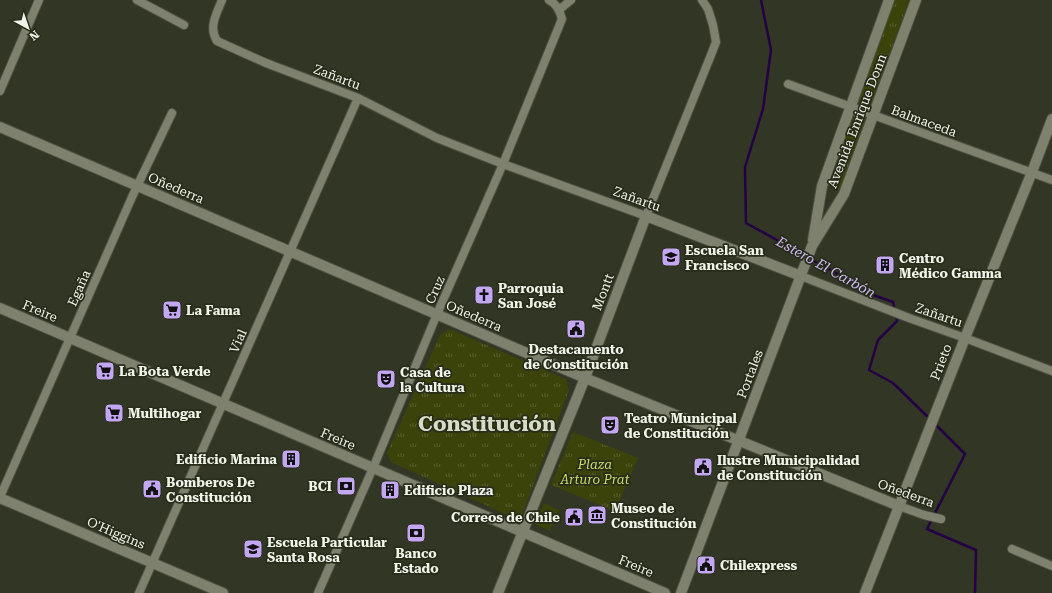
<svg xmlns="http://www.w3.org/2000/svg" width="1052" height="593" font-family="'Roboto Serif',serif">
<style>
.green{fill:#3c430a}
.park{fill:url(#park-tufts)}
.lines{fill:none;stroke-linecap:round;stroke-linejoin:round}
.stream{stroke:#240045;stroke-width:2.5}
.street-casing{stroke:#4d5042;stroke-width:10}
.secondary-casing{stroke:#4d5042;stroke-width:12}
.street{stroke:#7d816d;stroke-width:8}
.secondary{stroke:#7d816d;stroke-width:10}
.labels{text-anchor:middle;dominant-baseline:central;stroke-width:3.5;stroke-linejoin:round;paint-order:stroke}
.street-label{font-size:13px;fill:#f0f3e8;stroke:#282c1a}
.poi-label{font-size:13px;font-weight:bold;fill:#f0f3e8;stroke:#282c1a;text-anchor:start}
.park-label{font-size:13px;font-style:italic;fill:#c9dc67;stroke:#282c1a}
.water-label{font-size:14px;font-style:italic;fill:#d0baf7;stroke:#282c1a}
.town-label{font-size:21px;font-weight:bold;fill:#d7dcc6;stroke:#282c1a}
</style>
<defs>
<pattern id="park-tufts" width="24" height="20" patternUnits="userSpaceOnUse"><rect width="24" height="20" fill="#3c430a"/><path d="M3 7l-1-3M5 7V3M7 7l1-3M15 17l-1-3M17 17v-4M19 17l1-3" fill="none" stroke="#585f2e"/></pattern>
</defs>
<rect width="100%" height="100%" fill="#323624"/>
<!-- green -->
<path class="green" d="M544 503 559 510 550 531 535 524Z"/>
<!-- park -->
<path class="park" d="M895 0H909L840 190 828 185Z
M449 329 566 379 569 390 522 515 514 518 391 462 387 453 440 335Z
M573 432 638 458 615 511 551 485Z"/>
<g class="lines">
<!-- stream -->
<path class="stream" d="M761 0 771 50 763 109 745 167 746 223 806 256
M810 259 836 273 862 291 893 302 897 321 878 340 869 370 893 383 931 420
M934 423 965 454 927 529 976 550 975 593"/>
<defs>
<path id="street" d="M137 0 184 25
M222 0C217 13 208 27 217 41L266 63 358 98 437 138 503 164 646 216 711 55 716 42 713 25 708 9 702 0
M559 10 571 0
M788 84 1052 180
M0 91 39 0
M801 276 909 318 965 338 1052 371
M0 497 132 197 172 113
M899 506 924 515 941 519
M1012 549 1052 566
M139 593 358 98
M318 593 373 468 437 314 503 164 562 19C560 11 557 4 549 0"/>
<path id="secondary" d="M0 127 585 378 899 506
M813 240 822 186 889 0
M0 308 665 593
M0 498 223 593
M498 593 585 378 646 216 801 276
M681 593 812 246 844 194 916 0
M865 593 965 338 1032 172 1052 119"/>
</defs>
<!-- street casing -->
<use href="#street" class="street-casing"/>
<!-- secondary casing -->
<use href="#secondary" class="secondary-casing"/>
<!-- street -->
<use href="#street" class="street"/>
<!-- secondary -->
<use href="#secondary" class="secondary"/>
</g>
<!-- icons -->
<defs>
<symbol id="school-square" viewBox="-11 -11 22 22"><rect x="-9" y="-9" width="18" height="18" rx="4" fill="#c3a7f2" stroke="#282c1a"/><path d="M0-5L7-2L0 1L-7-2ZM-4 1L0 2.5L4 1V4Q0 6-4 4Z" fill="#111"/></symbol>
<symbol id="building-square" viewBox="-11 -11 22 22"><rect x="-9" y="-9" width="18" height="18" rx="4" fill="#c3a7f2" stroke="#282c1a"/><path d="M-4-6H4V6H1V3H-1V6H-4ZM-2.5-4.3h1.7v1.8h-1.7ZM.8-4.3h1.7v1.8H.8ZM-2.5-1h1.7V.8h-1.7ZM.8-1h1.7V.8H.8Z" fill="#111"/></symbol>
<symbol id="church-square" viewBox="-11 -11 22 22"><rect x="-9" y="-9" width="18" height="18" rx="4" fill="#c3a7f2" stroke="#282c1a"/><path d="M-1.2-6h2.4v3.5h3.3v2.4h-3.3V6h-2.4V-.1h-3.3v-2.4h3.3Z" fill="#111"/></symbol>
<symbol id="supermarket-square" viewBox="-11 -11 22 22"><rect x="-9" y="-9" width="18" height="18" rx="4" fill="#c3a7f2" stroke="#282c1a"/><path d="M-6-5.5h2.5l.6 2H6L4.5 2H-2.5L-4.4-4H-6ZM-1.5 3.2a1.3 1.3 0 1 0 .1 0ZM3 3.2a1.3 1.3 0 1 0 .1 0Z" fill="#111"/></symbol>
<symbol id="civic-square" viewBox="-11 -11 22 22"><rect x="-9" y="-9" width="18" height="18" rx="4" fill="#c3a7f2" stroke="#282c1a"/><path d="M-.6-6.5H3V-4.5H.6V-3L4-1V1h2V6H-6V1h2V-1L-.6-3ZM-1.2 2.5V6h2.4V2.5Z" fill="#111"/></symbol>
<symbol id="theatre-square" viewBox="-11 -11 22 22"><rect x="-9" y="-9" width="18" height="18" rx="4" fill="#c3a7f2" stroke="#282c1a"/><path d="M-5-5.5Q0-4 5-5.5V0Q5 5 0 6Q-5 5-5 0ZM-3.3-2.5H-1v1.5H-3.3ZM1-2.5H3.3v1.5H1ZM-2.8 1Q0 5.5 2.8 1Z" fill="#111"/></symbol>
<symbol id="bank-square" viewBox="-11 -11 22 22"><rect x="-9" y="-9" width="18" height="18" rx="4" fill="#c3a7f2" stroke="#282c1a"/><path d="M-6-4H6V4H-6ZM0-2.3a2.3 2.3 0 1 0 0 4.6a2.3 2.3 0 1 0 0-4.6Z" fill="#111"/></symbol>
<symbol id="museum-square" viewBox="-11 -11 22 22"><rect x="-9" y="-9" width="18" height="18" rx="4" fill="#c3a7f2" stroke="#282c1a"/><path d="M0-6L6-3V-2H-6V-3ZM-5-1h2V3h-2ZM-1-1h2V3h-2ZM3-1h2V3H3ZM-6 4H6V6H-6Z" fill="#111"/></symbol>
</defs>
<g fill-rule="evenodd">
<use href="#school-square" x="660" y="246" width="22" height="22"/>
<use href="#building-square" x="874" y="254" width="22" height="22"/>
<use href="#church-square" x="473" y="284" width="22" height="22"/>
<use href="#supermarket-square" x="161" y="299" width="22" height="22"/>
<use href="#civic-square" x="565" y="318" width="22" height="22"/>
<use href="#supermarket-square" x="94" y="360" width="22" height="22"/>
<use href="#theatre-square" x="375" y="368" width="22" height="22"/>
<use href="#supermarket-square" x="103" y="402" width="22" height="22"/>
<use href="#theatre-square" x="599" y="414" width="22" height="22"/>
<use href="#building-square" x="280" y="448" width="22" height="22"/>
<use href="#civic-square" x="692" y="456" width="22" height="22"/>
<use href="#bank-square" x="335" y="475" width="22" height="22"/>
<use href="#civic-square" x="141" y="478" width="22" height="22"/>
<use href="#building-square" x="379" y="479" width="22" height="22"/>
<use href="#museum-square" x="586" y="504" width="22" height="22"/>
<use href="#civic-square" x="563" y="506" width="22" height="22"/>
<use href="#bank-square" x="405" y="522" width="22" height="22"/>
<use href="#school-square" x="242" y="538" width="22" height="22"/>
<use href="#civic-square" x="695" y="554" width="22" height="22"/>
</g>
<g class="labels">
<!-- street labels -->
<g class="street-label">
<text transform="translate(337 77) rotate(21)">Zañartu</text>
<text transform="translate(857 121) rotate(-69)">Avenida Enrique Donn</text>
<text transform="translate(924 121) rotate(20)">Balmaceda</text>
<text transform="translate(176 188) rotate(23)">Oñederra</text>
<text transform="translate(637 199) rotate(20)">Zañartu</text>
<text transform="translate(79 288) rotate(-66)">Egaña</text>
<text transform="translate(435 290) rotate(-66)">Cruz</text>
<text transform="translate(603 292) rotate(-69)">Montt</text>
<text transform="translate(40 311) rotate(23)">Freire</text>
<text transform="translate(939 315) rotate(19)">Zañartu</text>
<text transform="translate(474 316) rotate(23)">Oñederra</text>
<text transform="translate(238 341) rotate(-66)">Vial</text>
<text transform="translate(941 362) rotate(-69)">Prieto</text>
<text transform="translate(750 374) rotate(-69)">Portales</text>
<text transform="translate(338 439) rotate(23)">Freire</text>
<text transform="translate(906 493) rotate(20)">Oñederra</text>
<text transform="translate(116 533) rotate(23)">O'Higgins</text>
<text transform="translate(636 566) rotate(23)">Freire</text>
</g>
<!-- poi labels -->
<g class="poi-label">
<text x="685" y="250">Escuela San<tspan x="685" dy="15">Francisco</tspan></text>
<text x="899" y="258">Centro<tspan x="899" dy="15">Médico Gamma</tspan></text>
<text x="498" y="288">Parroquia<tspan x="498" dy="15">San José</tspan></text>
<text x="186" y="310">La Fama</text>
<text x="576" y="349" text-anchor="middle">Destacamento<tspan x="576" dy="15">de Constitución</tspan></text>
<text x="119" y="371">La Bota Verde</text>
<text x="400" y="372">Casa de<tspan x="400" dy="15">la Cultura</tspan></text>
<text x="128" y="413">Multihogar</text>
<text x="624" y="418">Teatro Municipal<tspan x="624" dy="15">de Constitución</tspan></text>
<text x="277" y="459" text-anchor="end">Edificio Marina</text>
<text x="717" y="460">Ilustre Municipalidad<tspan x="717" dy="15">de Constitución</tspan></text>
<text x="166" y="482">Bomberos De<tspan x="166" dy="15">Constitución</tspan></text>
<text x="332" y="486" text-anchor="end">BCI</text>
<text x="404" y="490">Edificio Plaza</text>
<text x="611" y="508">Museo de<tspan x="611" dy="15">Constitución</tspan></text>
<text x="560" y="517" text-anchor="end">Correos de Chile</text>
<text x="267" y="542">Escuela Particular<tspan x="267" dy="15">Santa Rosa</tspan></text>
<text x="416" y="553" text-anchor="middle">Banco<tspan x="416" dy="15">Estado</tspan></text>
<text x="720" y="565">Chilexpress</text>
</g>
<!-- park labels -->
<g class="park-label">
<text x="595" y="464">Plaza<tspan x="595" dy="15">Arturo Prat</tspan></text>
</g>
<!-- water labels -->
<g class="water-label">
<text transform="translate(826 267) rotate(29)">Estero El Carbón</text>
</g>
<!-- town labels -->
<g class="town-label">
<text x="487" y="424">Constitución</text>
</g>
</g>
<!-- north arrow -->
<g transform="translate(28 28) rotate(140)" stroke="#282c1a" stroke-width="3" paint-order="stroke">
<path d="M0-3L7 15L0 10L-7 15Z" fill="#f0f3e8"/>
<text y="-6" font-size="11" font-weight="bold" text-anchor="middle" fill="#f0f3e8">N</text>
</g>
</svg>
